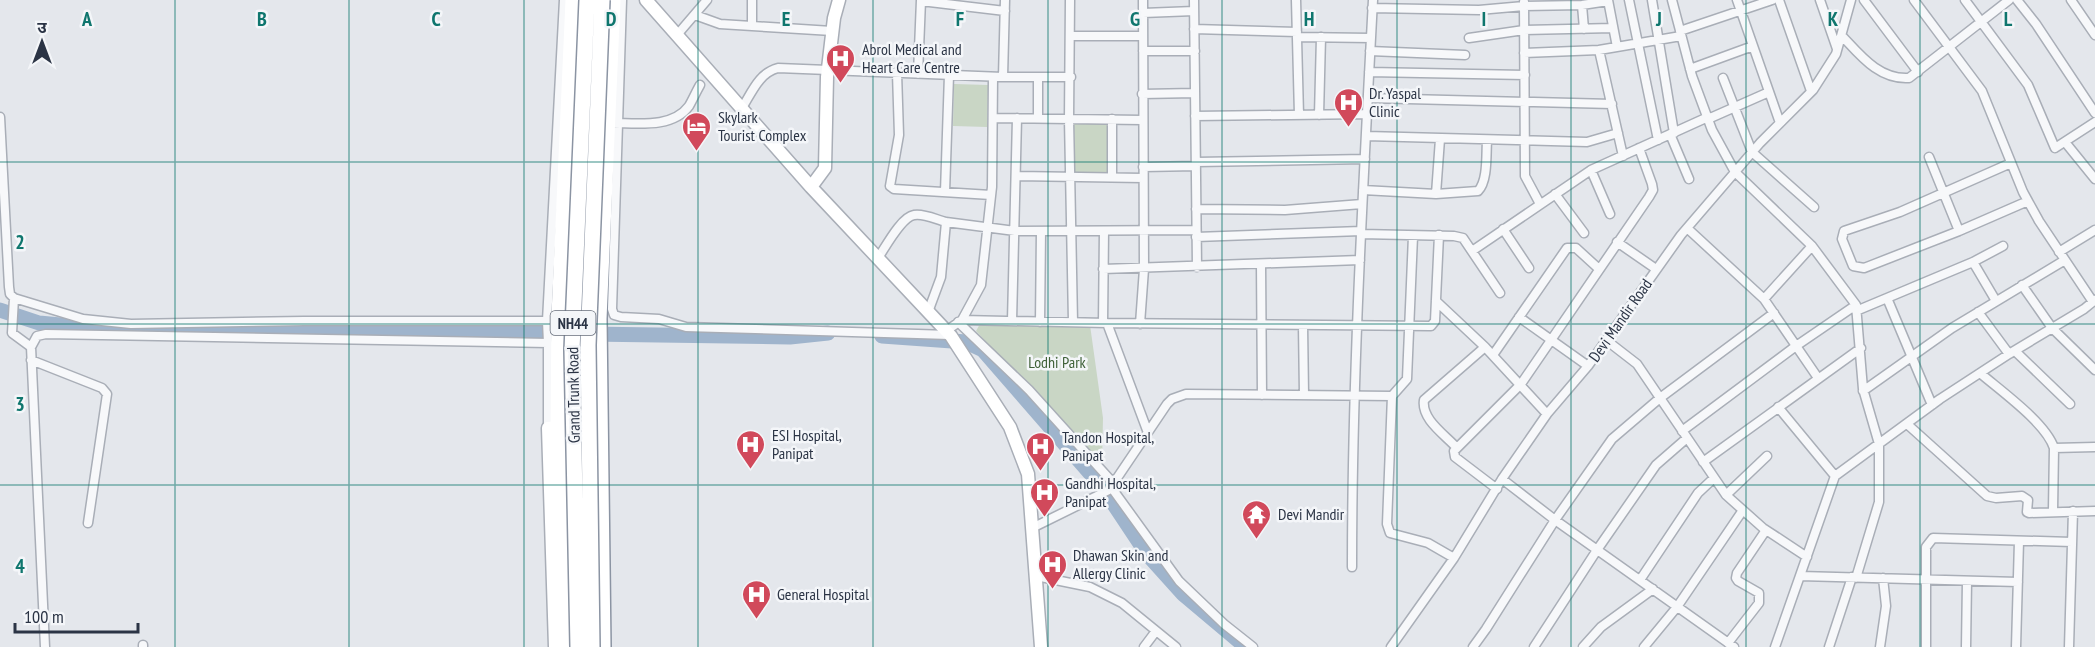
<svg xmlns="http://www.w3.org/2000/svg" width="2095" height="647" font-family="'PT Sans Narrow','Noto Sans Devanagari',sans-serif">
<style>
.green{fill:#c9d6c5}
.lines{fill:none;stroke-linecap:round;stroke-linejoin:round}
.river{stroke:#9fb4cc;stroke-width:15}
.street-casing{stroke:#a9aeb7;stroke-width:11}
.secondary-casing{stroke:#a9aeb7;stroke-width:15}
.highway-casing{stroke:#8b94a3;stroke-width:18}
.street{stroke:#f7f8fa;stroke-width:8}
.secondary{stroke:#fff;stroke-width:12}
.highway{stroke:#fff;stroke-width:15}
.highway-bridge-casing{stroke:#8b94a3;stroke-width:18;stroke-linecap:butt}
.highway-bridge{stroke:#fff;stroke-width:15}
.grid{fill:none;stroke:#0f766e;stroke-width:1.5;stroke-opacity:0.55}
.labels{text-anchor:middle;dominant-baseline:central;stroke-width:5;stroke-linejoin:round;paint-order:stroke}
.shield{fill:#f4f6f9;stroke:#676e7b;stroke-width:1.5}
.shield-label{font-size:15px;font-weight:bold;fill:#2b3445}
.poi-label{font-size:16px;fill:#2b3445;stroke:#f4f6f9;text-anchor:start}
.street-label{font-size:16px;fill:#2b3445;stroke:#f4f6f9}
.park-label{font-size:16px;fill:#3f6138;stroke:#f4f6f9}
.grid-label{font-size:20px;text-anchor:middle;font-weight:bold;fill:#0f766e;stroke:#f4f6f9;stroke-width:5;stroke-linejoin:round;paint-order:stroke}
</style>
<rect width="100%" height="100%" fill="#e4e7ec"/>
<!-- green -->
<path class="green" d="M954 84 988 85 987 127 953 126Z
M1074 123H1107L1108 172H1075Z
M981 322 1090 325 1103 418 1102 463 1100 464 976 331Z"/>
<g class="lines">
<!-- river -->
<path class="river" d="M0 310 39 323 124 331 397 330 564 334
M588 334 790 337 828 333
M882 336 966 342 983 350 1103 488 1147 554 1183 594 1246 647"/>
<defs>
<path id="street" d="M622 0 612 309 614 315 621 317 659 319 686 327 950 335
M1070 0 1069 119 1073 322
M1194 0 1197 267
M1296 0 1299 115
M1608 0 1617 47
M1629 0 1658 140
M1652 0 1674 133
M1672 0 1692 76 1712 130 1735 172 1812 246 1856 305 1863 389 1879 444V502L1856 578
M1737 0 1780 123
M1779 0 1811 91
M1820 0 1837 49
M1864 0 1918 72
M1914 0 1982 91 2023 192 2039 221 2093 302
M1965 0 2028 85 2055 148 2095 122
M2017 0 2036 24 2095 113
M2071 0 2095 35
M921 1 1005 11
M1524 2 1525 176 1540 204
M1582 5 1584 29
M1372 8 1479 10 1524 6 1582 5 1608 1
M1143 13 1194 11
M695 15 720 24 832 31
M752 26V0
M1194 29 1297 32
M1680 31 1772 0
M677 35 707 0
M1071 36H1143
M1842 36C1860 55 1879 80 1909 78L2009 0
M1297 37 1371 38
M1469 38 1524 30 1613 28
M1599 50 1623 156
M1143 51H1195
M1370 51 1465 55
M1524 53 1599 50 1681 36
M1690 69 1753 46
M1369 72 1525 75
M897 73 899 135 890 186 894 189 991 195
M918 74 921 0
M1003 77 1005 0
M1038 77V118
M1723 78 1752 152 1814 207
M1142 94 1195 93
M1368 98 1612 104
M742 108C752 92 759 73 778 68L1003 77H1071
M1319 115 1321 37
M1195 116 1367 114
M0 117 9 287 10 294 14 298 83 319 131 324 304 321H547L564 0
M993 118 1142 120
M1112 119V177
M1708 119 1769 92
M612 123C636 123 672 129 689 106 693 99 696 92 700 85
M1670 134 1689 179
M1366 136 1587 142 1618 133
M2065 142 2095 179
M1929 157 1959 231
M1196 162 1365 159
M2011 163 1900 212 1844 231 1842 239 1853 266 1864 268 1959 231 2028 201
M1143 167 1196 166
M1591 170 1610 214
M1017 176 1143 178
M1363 190 1436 194 1478 191C1488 181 1486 155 1487 141
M945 192 949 75
M1436 194 1440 139
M1555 194 1584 233
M1196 209 1285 210 1362 204
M1687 228 1764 299 1818 378
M1503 229 1529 268
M1361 234 1454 236 1463 238 1500 293
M1413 236 1407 379 1392 396 1387 524 1390 533 1428 543 1454 558
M1196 237 1361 231
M1617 242 1656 269
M1472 251 1591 170 1708 117
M2059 252 2095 230
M878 258C885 248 901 217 914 215 924 213 937 220 946 222
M1973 262 1996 301
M1261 264 1262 395
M1103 269 1360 260
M2022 285 2052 328 2095 370
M14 298 12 333 31 347
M1887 298 1932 405
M1764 299 1812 246
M1436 301 1485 347 1547 414
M1856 311 1973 262 2003 246
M928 312 941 277 946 222 1015 231 1196 230
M1978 312 2009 354
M1519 317 1588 366
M962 320 1107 323 1147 430
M547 321 548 343
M1012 321 1017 118
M958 322 1029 390 1114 484
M1040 322 1041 231
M1103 323 1104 231
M1107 323 1431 326 1435 321 1439 235
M1140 324 1144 269 1143 0
M1303 325 1304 395
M946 331 962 320 981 285 992 187 993 77
M1606 340 1637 364 1726 495 1763 528 1807 557
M2015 351 2070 404
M1493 355 1567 248H1576L1599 269
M31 360 102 388 107 394 88 523
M1980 373C2001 391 2046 423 2054 448L2053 511
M1863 391 1952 328 2065 260
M1778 407 1835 476
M1907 424 1987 496 1996 498 2022 496 2028 500 2027 512 2029 513 2095 511
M1682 431 1796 346 1856 305
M1456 447C1444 434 1421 419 1424 400L1485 347
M2054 448 2095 447
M1703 462 1861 348
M1502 479 1555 520 1734 647
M1111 487 1179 581 1224 624 1253 647
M1497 489 1455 457 1454 451 1521 384 1649 197 1653 190 1652 184 1639 148
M1726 495 1767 456
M1032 528 1109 490 1167 404 1172 399 1186 394 1392 396
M1352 567C1352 378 1363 189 1373 0
M1036 576 1090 587 1122 603 1176 647
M1800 576 2018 582
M1640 580 1698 493 1714 478
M1728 643 1759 603V593L1738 581 1736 578 1737 573 1766 530
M45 647 31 347 37 336 46 334 548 343V428
M143 647V645
M1144 647 1156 631
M1391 647 1454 558 1502 479 1547 414 1588 366 1681 235 1760 143 1813 90 1836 54 1851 0
M1473 647 1486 629 1555 520 1612 439 1660 398 1774 313
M1534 647 1597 550 1656 465 1687 438
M1583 647 1601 627 1653 589
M1644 647 1677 607 1743 510
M1775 647 1835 476 1940 399 2009 354 2084 309 2095 300
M1829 647 1852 577
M1880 647 1886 606 1883 578
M1926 647V547L1933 538 2072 542
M1966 647 1967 581
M2016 647 2019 541
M2069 647 2073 511"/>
<path id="secondary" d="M646 0 811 187 951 336 1010 427 1028 474 1041 647
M811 187 825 168 827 77 834 18 839 0
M555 647 548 428 558 427"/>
<path id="highway" d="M563 647 558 427 559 315 573 0
M603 647 599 319 613 0"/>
</defs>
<!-- street casing -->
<use href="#street" class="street-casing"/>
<!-- secondary casing -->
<use href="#secondary" class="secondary-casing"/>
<!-- highway casing -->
<use href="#highway" class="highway-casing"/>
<!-- street -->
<use href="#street" class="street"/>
<!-- secondary -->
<use href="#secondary" class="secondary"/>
<!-- highway -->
<use href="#highway" class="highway"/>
<defs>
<path id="highway-bridge" d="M578 647 572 350 587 0
M592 647 588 345 602 0"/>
</defs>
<!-- highway-bridge casing -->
<use href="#highway-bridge" class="highway-bridge-casing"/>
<!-- highway-bridge -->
<use href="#highway-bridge" class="highway-bridge"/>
</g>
<!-- grid -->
<path class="grid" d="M175 0V647M349 0V647M524 0V647M698 0V647M873 0V647M1048 0V647M1222 0V647M1397 0V647M1571 0V647M1746 0V647M1920 0V647M0 162H2095M0 324H2095M0 485H2095"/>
<!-- icons -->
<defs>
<symbol id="hospital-pin" viewBox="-11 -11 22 30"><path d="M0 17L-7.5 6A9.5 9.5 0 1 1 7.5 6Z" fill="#d1495b" stroke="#f4f6f9"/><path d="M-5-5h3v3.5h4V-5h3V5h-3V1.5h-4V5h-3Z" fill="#fff"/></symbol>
<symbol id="hotel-pin" viewBox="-11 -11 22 30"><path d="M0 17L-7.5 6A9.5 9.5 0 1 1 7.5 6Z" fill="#d1495b" stroke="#f4f6f9"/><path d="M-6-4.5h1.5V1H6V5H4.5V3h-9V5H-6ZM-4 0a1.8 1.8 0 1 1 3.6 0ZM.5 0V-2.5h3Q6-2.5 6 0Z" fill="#fff"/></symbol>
<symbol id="temple-pin" viewBox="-11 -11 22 30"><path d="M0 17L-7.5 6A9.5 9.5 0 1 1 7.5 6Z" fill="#d1495b" stroke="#f4f6f9"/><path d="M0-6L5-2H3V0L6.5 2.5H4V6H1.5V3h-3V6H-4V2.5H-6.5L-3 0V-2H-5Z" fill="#fff"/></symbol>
</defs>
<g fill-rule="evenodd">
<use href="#hospital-pin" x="824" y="42" width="33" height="45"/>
<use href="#hospital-pin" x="1332" y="86" width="33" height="45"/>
<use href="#hotel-pin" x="680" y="110" width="33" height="45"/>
<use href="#hospital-pin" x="734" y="428" width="33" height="45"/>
<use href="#hospital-pin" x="1024" y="430" width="33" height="45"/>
<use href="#hospital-pin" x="1028" y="476" width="33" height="45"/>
<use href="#temple-pin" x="1240" y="498" width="33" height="45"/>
<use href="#hospital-pin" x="1036" y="548" width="33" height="45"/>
<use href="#hospital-pin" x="740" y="578" width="33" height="45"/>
</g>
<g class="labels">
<!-- shield labels -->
<rect class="shield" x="550.5" y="311" width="45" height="24" rx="4.5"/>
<g class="shield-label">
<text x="573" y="323">NH44</text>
</g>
<!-- poi labels -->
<g class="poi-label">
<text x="862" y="49">Abrol Medical and<tspan x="862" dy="18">Heart Care Centre</tspan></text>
<text x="1369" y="93">Dr. Yaspal<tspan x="1369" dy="18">Clinic</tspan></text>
<text x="718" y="117">Skylark<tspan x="718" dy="18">Tourist Complex</tspan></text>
<text x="772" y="435">ESI Hospital,<tspan x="772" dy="18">Panipat</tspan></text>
<text x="1062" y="437">Tandon Hospital,<tspan x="1062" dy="18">Panipat</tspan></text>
<text x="1065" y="483">Gandhi Hospital,<tspan x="1065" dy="18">Panipat</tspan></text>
<text x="1278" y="514">Devi Mandir</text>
<text x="1073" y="555">Dhawan Skin and<tspan x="1073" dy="18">Allergy Clinic</tspan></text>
<text x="777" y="594">General Hospital</text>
</g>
<!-- street labels -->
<g class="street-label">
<text transform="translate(1620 320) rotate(-55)">Devi Mandir Road</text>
<text transform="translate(573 395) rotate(-91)">Grand Trunk Road</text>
</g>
<!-- park labels -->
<g class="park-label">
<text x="1057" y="362">Lodhi Park</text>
</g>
</g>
<g class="grid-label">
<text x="87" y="26">A</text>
<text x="262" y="26">B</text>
<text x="436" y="26">C</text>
<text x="611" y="26">D</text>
<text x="786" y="26">E</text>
<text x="960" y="26">F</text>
<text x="1135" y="26">G</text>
<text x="1309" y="26">H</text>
<text x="1484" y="26">I</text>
<text x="1659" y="26">J</text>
<text x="1833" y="26">K</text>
<text x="2008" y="26">L</text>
<text x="20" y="249">2</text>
<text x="20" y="411">3</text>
<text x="20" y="573">4</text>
</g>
<!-- north arrow -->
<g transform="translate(42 42)" stroke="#f4f6f9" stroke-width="4.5" paint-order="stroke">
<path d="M0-4.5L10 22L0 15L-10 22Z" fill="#2b3445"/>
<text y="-9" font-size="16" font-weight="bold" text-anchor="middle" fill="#2b3445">उ</text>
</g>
<!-- scale -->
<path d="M15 623v9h123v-9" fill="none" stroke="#2b3445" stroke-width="3"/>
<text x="24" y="623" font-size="18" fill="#2b3445" stroke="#f4f6f9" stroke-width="4.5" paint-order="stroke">100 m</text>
</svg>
